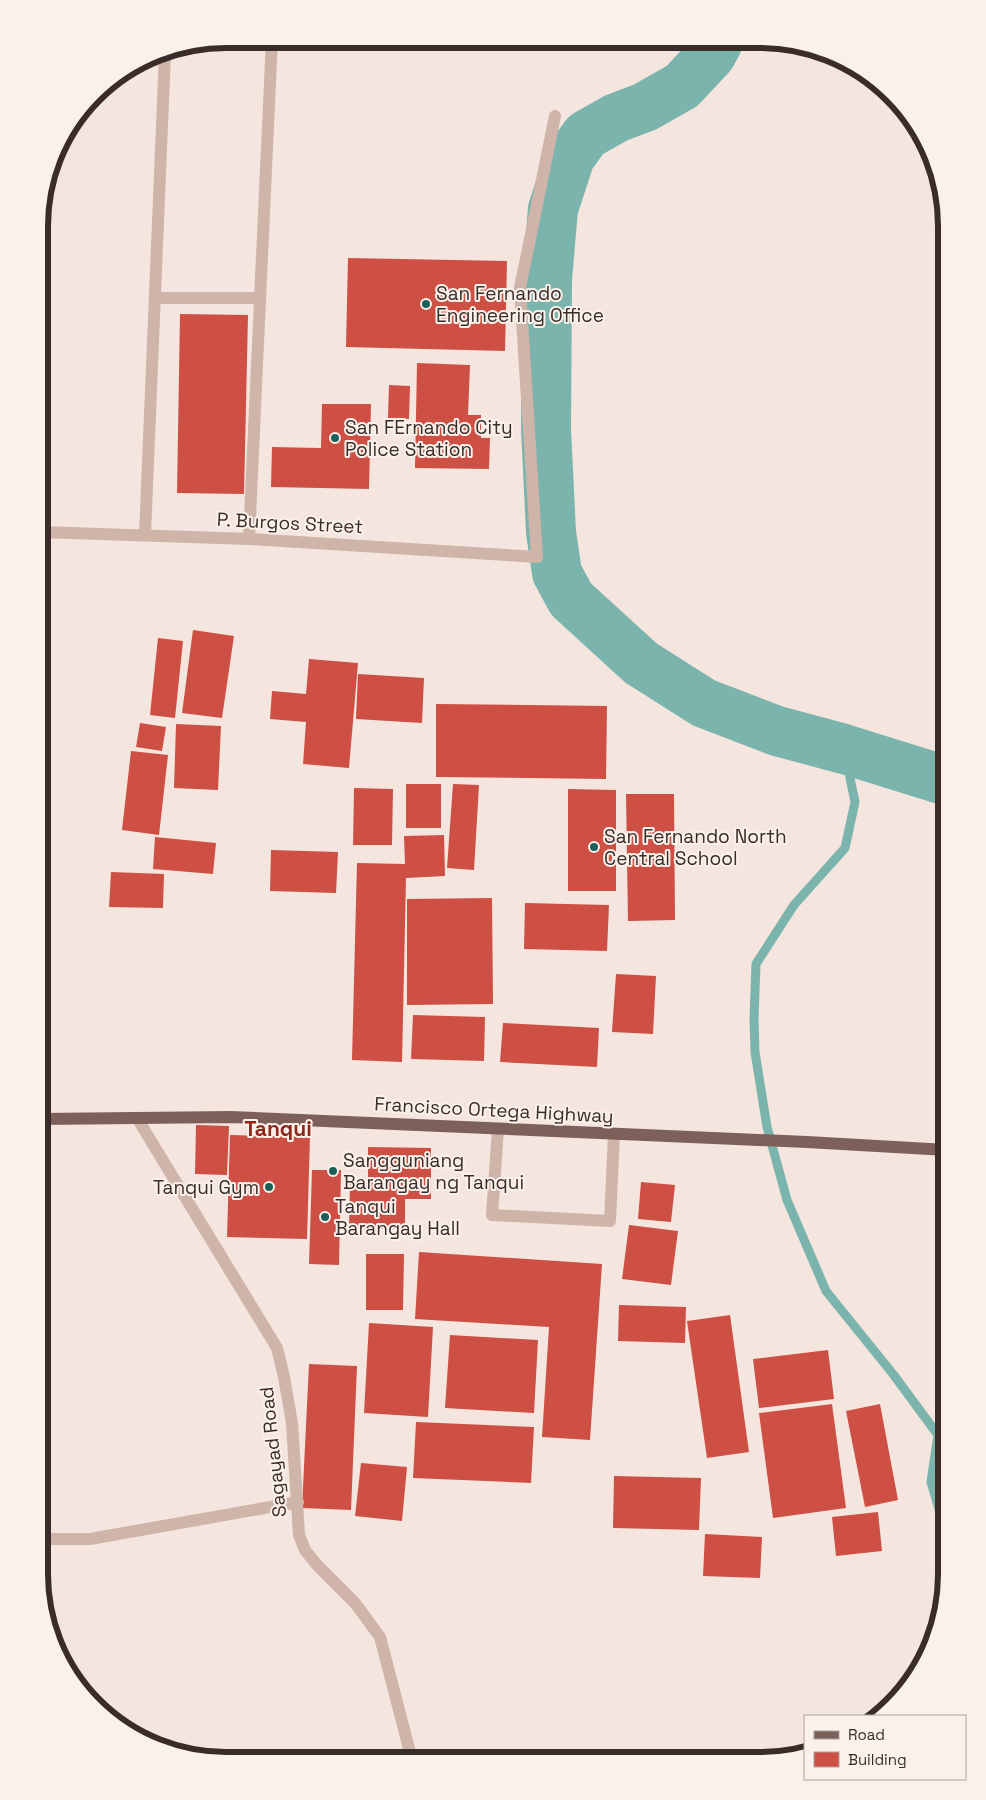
<svg xmlns="http://www.w3.org/2000/svg" width="986" height="1800" font-family="'Space Grotesk',sans-serif">
<style>
.lines{fill:none;stroke-linecap:round;stroke-linejoin:round}
.stream{stroke:#7bb4ad;stroke-width:9}
.river{stroke:#7bb4ad;stroke-width:50}
.building{fill:#ce4f43}
.minor{stroke:#ceb4a9;stroke-width:12}
.major{stroke:#7d6059;stroke-width:12}
.poi-dot{fill:#1b5f59;stroke:#fbf1eb;stroke-width:2}
.labels{text-anchor:middle;dominant-baseline:central;stroke-width:4;stroke-linejoin:round;paint-order:stroke}
.poi-label{font-size:19px;fill:#3a2c29;stroke:#fbf1eb;text-anchor:start}
.street-label{font-size:19px;fill:#3a2c29;stroke:#fbf1eb}
.quarter-label{font-size:21px;font-weight:bold;fill:#8f261c;stroke:#fbf1eb}
.rim{fill:none;stroke:#3a2c29;stroke-width:6}
</style>
<rect width="100%" height="100%" fill="#f4e6de"/>
<g class="lines">
<!-- stream -->
<path class="stream" d="M844 749 855 802 845 848 794 905 756 964 754 1019 755 1052 767 1127 787 1200 826 1291 893 1374 938 1435 931 1482 947 1537"/>
<!-- river -->
<path class="river" d="M718 42 711 55 682 86 645 107 616 118 586 135 570 157 553 209 547 279 546 429 551 532 557 573 571 599 641 663 704 703 777 731 844 749 947 781"/>
</g>
<!-- building -->
<path class="building" d="M348 258 507 261 505 351 346 347Z
M180 314 248 315 244 494 177 493Z
M417 363 470 365 468 415H481V438H490L489 469 415 468Z
M389 385 410 386 409 419 388 418Z
M322 404H371L369 489 271 487 272 447 321 448Z
M193 630 234 636 222 718 182 713Z
M158 638 183 641 175 718 150 715Z
M309 659 358 663 349 768 303 764 306 722 270 719 272 691 306 694Z
M358 674 424 678 422 723 356 719Z
M436 704 607 706 606 779 436 777Z
M140 723 166 727 162 751 136 747Z
M176 724 221 726 218 790 174 788Z
M131 751 168 755 159 835 122 830Z
M406 784H441V828H406Z
M453 784 479 785 474 870 447 868Z
M354 788 393 789 392 845H353Z
M568 789 616 790V891H568Z
M626 794H674L675 920 628 921Z
M444 835 445 876 406 878 402 1062 352 1060 357 863 405 864 404 836Z
M155 837 216 843 213 874 153 869Z
M271 850 338 852 336 893 270 891Z
M111 872 164 874 163 908 109 907Z
M492 898 493 1004 407 1005V899Z
M525 903 609 905 607 951 524 949Z
M616 974 656 976 653 1034 612 1032Z
M413 1015 485 1017 484 1061 411 1059Z
M503 1023 599 1028 597 1067 500 1062Z
M196 1125 229 1126 227 1175 195 1174Z
M230 1135 310 1137 307 1239 227 1237Z
M368 1147 431 1148V1199H405V1229H349L350 1182H368Z
M312 1170H341L339 1265 309 1264Z
M641 1182 675 1185 671 1222 638 1219Z
M629 1225 678 1231 671 1285 622 1279Z
M419 1252 602 1264 590 1440 542 1437 549 1327 415 1319Z
M366 1254H404L403 1310H366Z
M619 1305 686 1307 685 1343 618 1341Z
M730 1315 749 1452 707 1458 687 1321Z
M369 1323 433 1327 428 1417 364 1413Z
M450 1335 538 1340 534 1413 445 1408Z
M828 1350 834 1399 759 1408 753 1359Z
M309 1364 357 1366 351 1510 302 1508Z
M832 1404 846 1508 773 1518 759 1413Z
M880 1404 898 1500 865 1507 846 1411Z
M416 1422 534 1427 531 1483 413 1478Z
M361 1463 407 1467 402 1521 355 1516Z
M614 1476 701 1478 699 1530 613 1528Z
M878 1512 882 1551 836 1556 832 1517Z
M705 1534 762 1537 760 1578 703 1576Z"/>
<g class="lines">
<!-- minor -->
<path class="minor" d="M155 298H259
M40 532 249 539 537 557 520 288 555 116
M145 535 165 53 243 39
M249 539 272 39
M137 1118 277 1348 284 1377 292 1423 299 1535 305 1550 317 1565 355 1603 380 1637 412 1760
M498 1129 492 1215 610 1221 614 1134
M39 1539H90L298 1502"/>
<!-- major -->
<path class="major" d="M39 1119 231 1117 807 1142 947 1150"/>
</g>
<!-- markers -->
<g class="poi-dot">
<circle cx="426" cy="304" r="5"/>
<circle cx="335" cy="438" r="5"/>
<circle cx="594" cy="847" r="5"/>
<circle cx="333" cy="1171" r="5"/>
<circle cx="269" cy="1187" r="5"/>
<circle cx="325" cy="1217" r="5"/>
</g>
<g class="labels">
<!-- poi labels -->
<g class="poi-label">
<text x="436" y="293">San Fernando<tspan x="436" dy="22">Engineering Office</tspan></text>
<text x="345" y="427">San FErnando City<tspan x="345" dy="22">Police Station</tspan></text>
<text x="604" y="836">San Fernando North<tspan x="604" dy="22">Central School</tspan></text>
<text x="343" y="1160">Sangguniang<tspan x="343" dy="22">Barangay ng Tanqui</tspan></text>
<text x="259" y="1187" text-anchor="end">Tanqui Gym</text>
<text x="335" y="1206">Tanqui<tspan x="335" dy="22">Barangay Hall</tspan></text>
</g>
<!-- street labels -->
<g class="street-label">
<text transform="translate(290 523) rotate(3)">P. Burgos Street</text>
<text transform="translate(494 1110) rotate(3)">Francisco Ortega Highway</text>
<text transform="translate(273 1452) rotate(-96)">Sagayad Road</text>
</g>
<!-- quarter labels -->
<g class="quarter-label">
<text x="278" y="1128">Tanqui</text>
</g>
</g>
<!-- crop -->
<path d="M0 0H986V1800H0ZM226 48H760A178 178 0 0 1 938 226V1574A178 178 0 0 1 760 1752H226A178 178 0 0 1 48 1574V226A178 178 0 0 1 226 48Z" fill="#fbf1eb" fill-rule="evenodd"/>
<path class="rim" d="M226 48H760A178 178 0 0 1 938 226V1574A178 178 0 0 1 760 1752H226A178 178 0 0 1 48 1574V226A178 178 0 0 1 226 48Z"/>
<!-- legend -->
<rect x="804" y="1715" width="162" height="65" fill="#fbf1eb" stroke="#aea29d"/>
<rect x="814" y="1731" width="25" height="8" fill="#7d6059" stroke="#aea29d"/>
<text x="848" y="1740" font-size="15" fill="#3a2c29">Road</text>
<rect x="814" y="1752" width="25" height="15" fill="#ce4f43" stroke="#aea29d"/>
<text x="848" y="1765" font-size="15" fill="#3a2c29">Building</text>
</svg>
